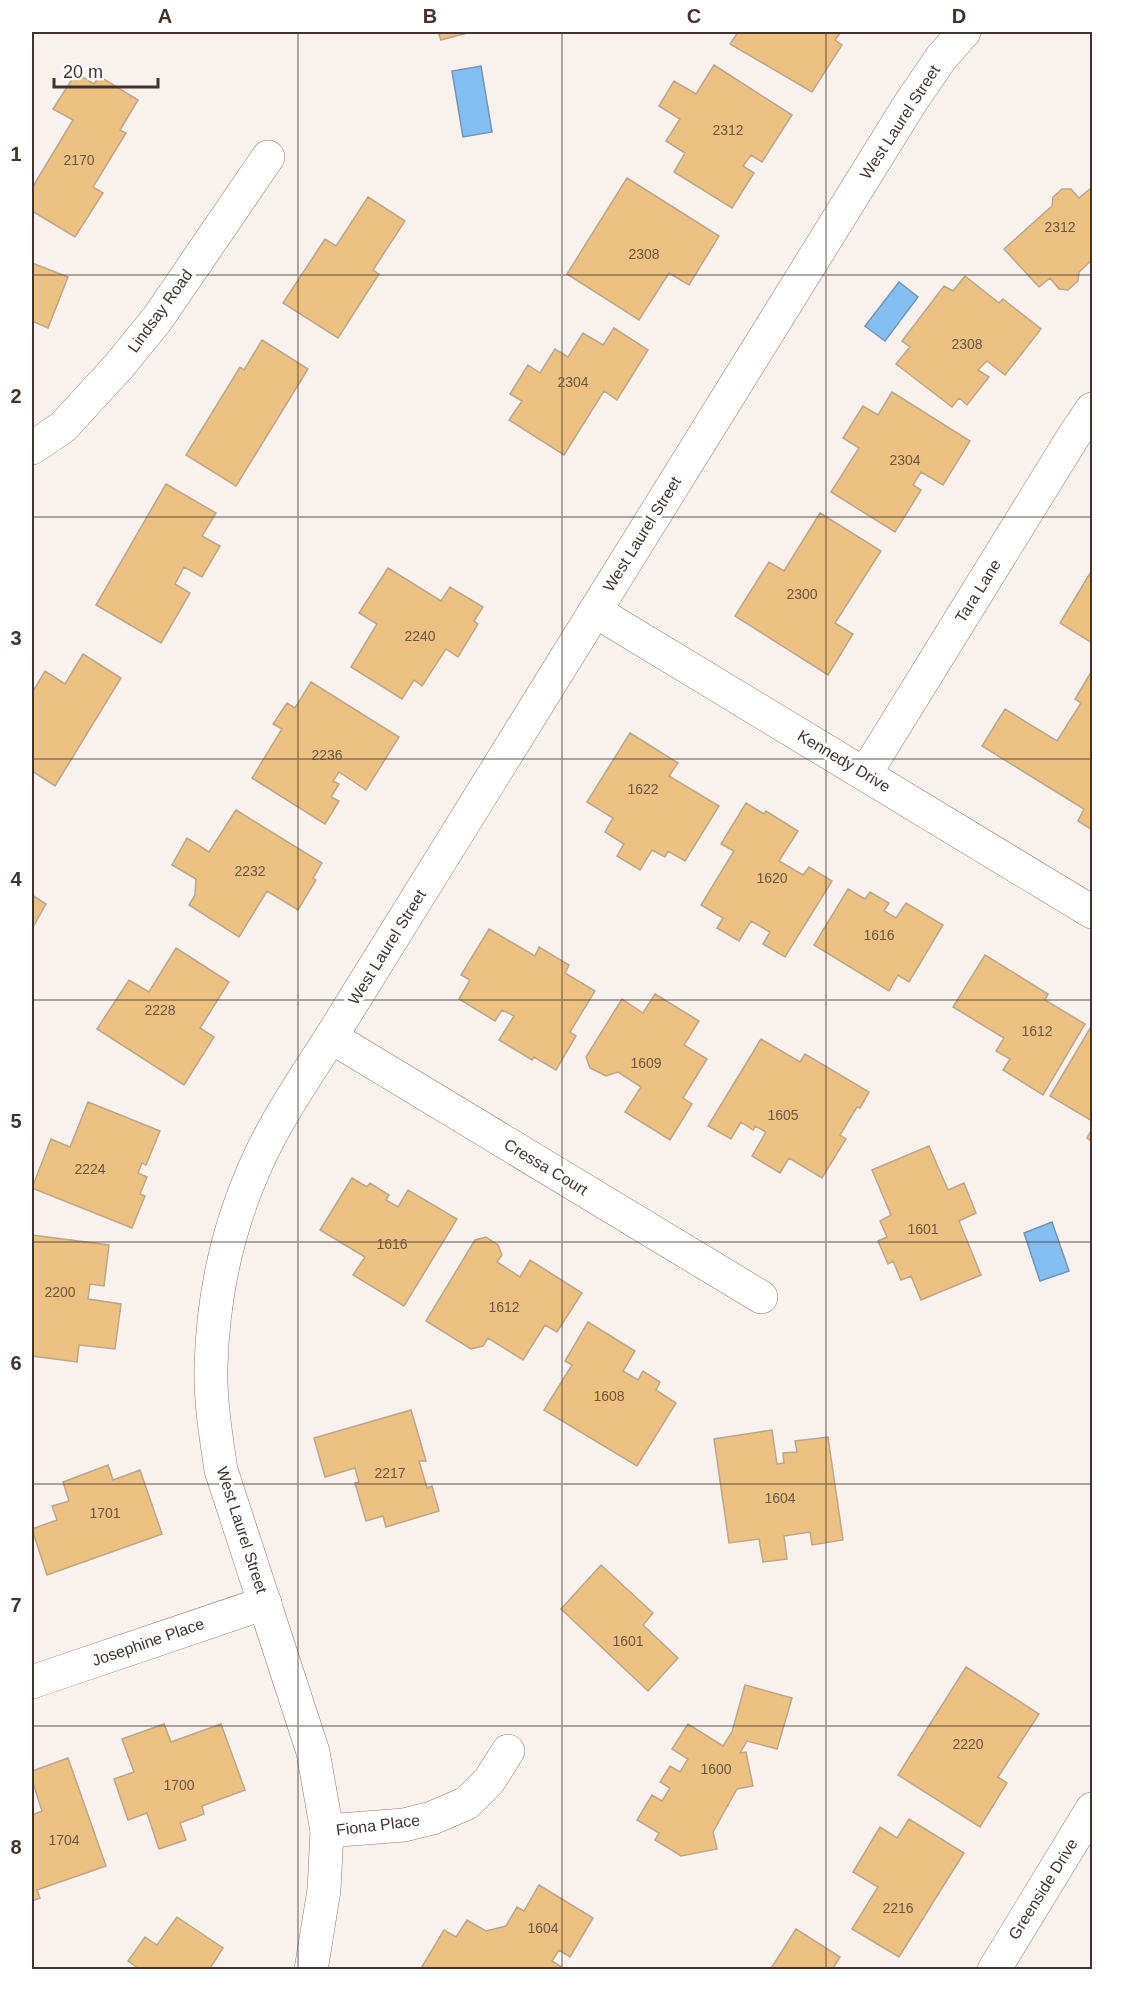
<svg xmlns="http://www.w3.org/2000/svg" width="1124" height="2001" font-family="Helvetica,sans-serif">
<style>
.water{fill:#85bff2;stroke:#7195b7;stroke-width:1.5}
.building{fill:#edc182;stroke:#bca78a;stroke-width:1.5}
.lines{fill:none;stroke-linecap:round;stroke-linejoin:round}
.street-casing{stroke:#967467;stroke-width:34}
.secondary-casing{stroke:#967467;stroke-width:34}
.street{stroke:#fff;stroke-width:33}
.secondary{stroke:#fff;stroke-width:33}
.grid{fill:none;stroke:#42332d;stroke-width:1.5;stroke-opacity:0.55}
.labels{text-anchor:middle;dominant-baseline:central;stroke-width:6;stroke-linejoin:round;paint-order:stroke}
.number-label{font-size:14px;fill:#6d5642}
.street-label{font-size:16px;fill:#42332d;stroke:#fff}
.neatline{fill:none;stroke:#42332d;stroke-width:2}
.grid-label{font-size:20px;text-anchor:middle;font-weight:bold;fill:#42332d}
</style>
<rect width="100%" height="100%" fill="#f9f1ee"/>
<!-- water -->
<path class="water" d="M481 66 492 132 463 137 452 71Z
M899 282 918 297 885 341 865 326Z
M1052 1222 1069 1271 1040 1281 1024 1233Z"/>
<!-- building -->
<path class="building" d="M438 32H471L441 40Z
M738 32H841L835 40 842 45 812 92 730 44Z
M714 65 792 115 762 162 751 155 743 166 754 173 732 208 674 172 685 153 666 141 680 119 659 106 674 81 696 94Z
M76 73 94 84 99 76 138 100 120 130 126 133 93 187 103 193 75 237 32 211V188L73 120 53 109Z
M627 178 719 236 689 285 669 273 639 320 567 274Z
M1092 187V260L1079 272 1078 281 1068 290 1059 289 1050 278 1039 287 1004 249 1052 206 1053 197 1062 189H1071L1079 198Z
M368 197 405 221 373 270 379 274 338 338 283 303 325 239 336 246Z
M32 263 68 277 48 328 32 321Z
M965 276 999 303 1003 299 1041 329 1005 375 987 361 978 370 989 377 967 405 959 398 952 407 896 364 910 347 902 341 944 286 953 291Z
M614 328 648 350 617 400 604 391 564 455 509 420 522 401 510 394 528 365 540 373 555 349 568 357 583 333 603 345Z
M262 340 308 369 236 486 186 455 240 367 244 370Z
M892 392 970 441 943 485 921 472 913 485 921 490 895 532 831 492 859 448 843 438 863 406 878 415Z
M166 484 216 513 202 536 220 546 202 577 184 567 175 584 190 593 161 643 96 605Z
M820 513 881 551 835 623 853 634 828 675 735 616 769 562 784 571Z
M388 568 441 601 450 587 483 607 474 621 478 624 458 657 446 649 422 686 414 680 402 699 351 667 377 624 359 613Z
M1092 570V643L1060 623Z
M83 654 121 678 55 786 32 771V693L45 671 65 684Z
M1090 674 1092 676V830L1078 821 1084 809 982 746 1005 709 1057 741 1081 703 1075 699Z
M311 682 399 737 366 790 339 772 333 781 339 784 331 797 339 801 325 824 252 778 282 729 273 724 287 703 295 708Z
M630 733 678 763 669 776 719 806 685 861 668 851 665 857 652 850 640 870 617 856 624 844 605 832 613 818 587 802Z
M746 803 764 814 766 811 798 831 779 861 803 875 809 867 832 881 785 957 763 944 770 932 751 921 739 941 717 928 723 918 701 905 734 851 721 844Z
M236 810 322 863 313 878 316 880 298 910 267 891 239 937 189 905 195 895 196 879 172 865 187 838 209 852Z
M848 889 865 899 870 892 889 903 884 911 896 918 906 903 943 925 909 982 898 975 889 991 814 945Z
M32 895 46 904 32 929Z
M489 929 535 956 539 947 569 965 565 973 595 991 570 1032 576 1036 556 1070 534 1057 532 1060 499 1040 514 1016 502 1010 495 1021 459 999 470 980 461 975Z
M176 948 229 982 200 1028 214 1037 184 1085 97 1029 129 980 149 992Z
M985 955 1048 994 1045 1000 1085 1024 1043 1095 1003 1070 1010 1059 996 1051 1004 1038 953 1007Z
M655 994 699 1021 684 1045 707 1059 683 1098 692 1104 670 1140 625 1112 641 1087 618 1072 606 1076 590 1068 586 1057 622 999 643 1013Z
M1092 1025V1121L1050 1096Z
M761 1039 800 1062 805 1054 869 1092 860 1108 857 1107 840 1135 846 1139 822 1178 789 1158 780 1173 752 1156 766 1132 755 1126 753 1130 741 1122 731 1139 708 1126Z
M88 1102 160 1131 146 1165 142 1163 138 1173 147 1177 140 1194 145 1196 132 1228 32 1188 51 1139 70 1147Z
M1092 1129V1142L1087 1138Z
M929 1146 948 1190 964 1183 976 1213 959 1221 981 1275 921 1300 911 1276 901 1280 893 1261 888 1264 878 1241 887 1237 880 1221 891 1215 872 1170Z
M352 1178 367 1187 370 1183 389 1195 386 1200 398 1207 408 1190 457 1219 404 1306 353 1275 365 1257 320 1230Z
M32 1235 109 1245 104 1286 90 1284 88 1299 121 1304 115 1349 79 1345 77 1362 32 1356Z
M486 1237 498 1245 502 1255 497 1262 520 1277 530 1260 582 1293 557 1332 545 1325 523 1360 488 1338 483 1346 471 1349 426 1321 475 1240Z
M588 1322 635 1351 623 1371 638 1380 643 1371 660 1382 656 1390 676 1403 637 1466 544 1410 572 1365 565 1361Z
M411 1410 426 1461H419L427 1488 432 1486 439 1511 386 1527 383 1516 366 1521 355 1483 359 1482 355 1468 325 1477 314 1438Z
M772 1430 777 1464 784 1463 783 1453 797 1452 795 1441 828 1437 843 1540 812 1545 810 1532 784 1536 787 1559 763 1562 759 1539 729 1543 714 1439Z
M108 1465 113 1480 140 1470 162 1534 47 1575 32 1529 57 1520 52 1506 69 1501 63 1482Z
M601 1565 653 1613 643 1625 678 1658 648 1691 561 1609Z
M966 1667 1039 1714 998 1777 1007 1783 980 1827 898 1775Z
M745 1685 792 1698 777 1749 747 1741 740 1753 746 1752 753 1786 737 1789 713 1832 717 1849 681 1856 655 1840 659 1833 637 1820 652 1795 662 1801 670 1788 660 1782 670 1766 680 1772 688 1759 672 1749 688 1724 723 1746 732 1732Z
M164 1724 171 1742 221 1724 245 1790 202 1806 204 1814 180 1823 186 1840 159 1849 147 1813 128 1820 114 1779 134 1772 122 1739Z
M68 1758 106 1866 37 1890 40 1898 32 1901V1815L42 1811 32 1780V1771Z
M909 1819 964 1853 899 1957 852 1929 878 1887 853 1872 880 1827 897 1838Z
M539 1885 593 1918 570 1957 559 1950 552 1961 566 1970H420L444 1930 456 1937 467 1920 486 1931 506 1926 517 1907 524 1911Z
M177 1917 223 1948 209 1970H141L128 1961 145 1937 157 1945Z
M796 1929 840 1957 832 1970H770Z"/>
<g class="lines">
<defs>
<path id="street" d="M32 448 63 427 119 366 158 318 268 157
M595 611 1092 912
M865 774 1075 434 1092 409
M331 1037 761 1297
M32 1682 265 1603
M327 1831 404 1825 432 1818 467 1803 489 1781 508 1751
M994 1970 1092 1809"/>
<path id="secondary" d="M311 1970 324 1890 327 1831 313 1752 221 1470C216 1436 210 1401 211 1366 213 1293 229 1221 261 1154 280 1114 307 1075 331 1037L909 105 941 58 964 32"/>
</defs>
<!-- street casing -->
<use href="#street" class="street-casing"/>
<!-- secondary casing -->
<use href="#secondary" class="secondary-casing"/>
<!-- street -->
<use href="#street" class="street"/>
<!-- secondary -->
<use href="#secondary" class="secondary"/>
</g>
<!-- grid -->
<path class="grid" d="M298 32V1970M562 32V1970M826 32V1970M32 275H1092M32 517H1092M32 759H1092M32 1000H1092M32 1242H1092M32 1484H1092M32 1726H1092"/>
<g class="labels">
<!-- number labels -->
<g class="number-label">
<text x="728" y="130">2312</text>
<text x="79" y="160">2170</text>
<text x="1060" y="227">2312</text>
<text x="644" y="254">2308</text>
<text x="967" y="344">2308</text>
<text x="573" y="382">2304</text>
<text x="905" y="460">2304</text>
<text x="802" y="594">2300</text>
<text x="420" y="636">2240</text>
<text x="327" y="755">2236</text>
<text x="643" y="789">1622</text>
<text x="250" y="871">2232</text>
<text x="772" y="878">1620</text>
<text x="879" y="935">1616</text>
<text x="160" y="1010">2228</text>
<text x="1037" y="1031">1612</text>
<text x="646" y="1063">1609</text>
<text x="783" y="1115">1605</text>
<text x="90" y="1169">2224</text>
<text x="923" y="1229">1601</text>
<text x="392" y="1244">1616</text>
<text x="60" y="1292">2200</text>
<text x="504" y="1307">1612</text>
<text x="609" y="1396">1608</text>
<text x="390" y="1473">2217</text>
<text x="780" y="1498">1604</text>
<text x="105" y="1513">1701</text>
<text x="628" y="1641">1601</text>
<text x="968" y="1744">2220</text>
<text x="716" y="1769">1600</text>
<text x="179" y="1785">1700</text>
<text x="64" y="1840">1704</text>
<text x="898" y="1908">2216</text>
<text x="543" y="1928">1604</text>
</g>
<!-- street labels -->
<g class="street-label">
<text transform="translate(900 122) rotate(-57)">West Laurel Street</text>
<text transform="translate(160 311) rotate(-54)">Lindsay Road</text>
<text transform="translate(642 534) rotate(-58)">West Laurel Street</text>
<text transform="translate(978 591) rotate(-58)">Tara Lane</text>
<text transform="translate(844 761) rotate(31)">Kennedy Drive</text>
<text transform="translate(387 947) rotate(-58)">West Laurel Street</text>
<text transform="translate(546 1167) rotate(31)">Cressa Court</text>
<text transform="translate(242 1530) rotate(72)">West Laurel Street</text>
<text transform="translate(148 1642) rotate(-19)">Josephine Place</text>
<text transform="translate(378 1825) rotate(-7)">Fiona Place</text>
<text transform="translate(1043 1889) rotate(-58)">Greenside Drive</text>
</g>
</g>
<!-- border -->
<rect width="1124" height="2001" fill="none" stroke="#ffffff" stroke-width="66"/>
<!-- scale -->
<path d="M54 78v9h104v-9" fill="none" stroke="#42332d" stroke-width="3"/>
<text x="63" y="78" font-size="18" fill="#42332d" stroke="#ffffff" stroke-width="4.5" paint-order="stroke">20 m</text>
<rect x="33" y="33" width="1058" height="1935" class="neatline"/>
<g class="grid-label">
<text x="165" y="23">A</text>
<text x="430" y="23">B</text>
<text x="694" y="23">C</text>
<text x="959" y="23">D</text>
<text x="16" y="161">1</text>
<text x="16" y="403">2</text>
<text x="16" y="645">3</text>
<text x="16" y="886">4</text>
<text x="16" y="1128">5</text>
<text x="16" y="1370">6</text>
<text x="16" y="1612">7</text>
<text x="16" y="1854">8</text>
</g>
</svg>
